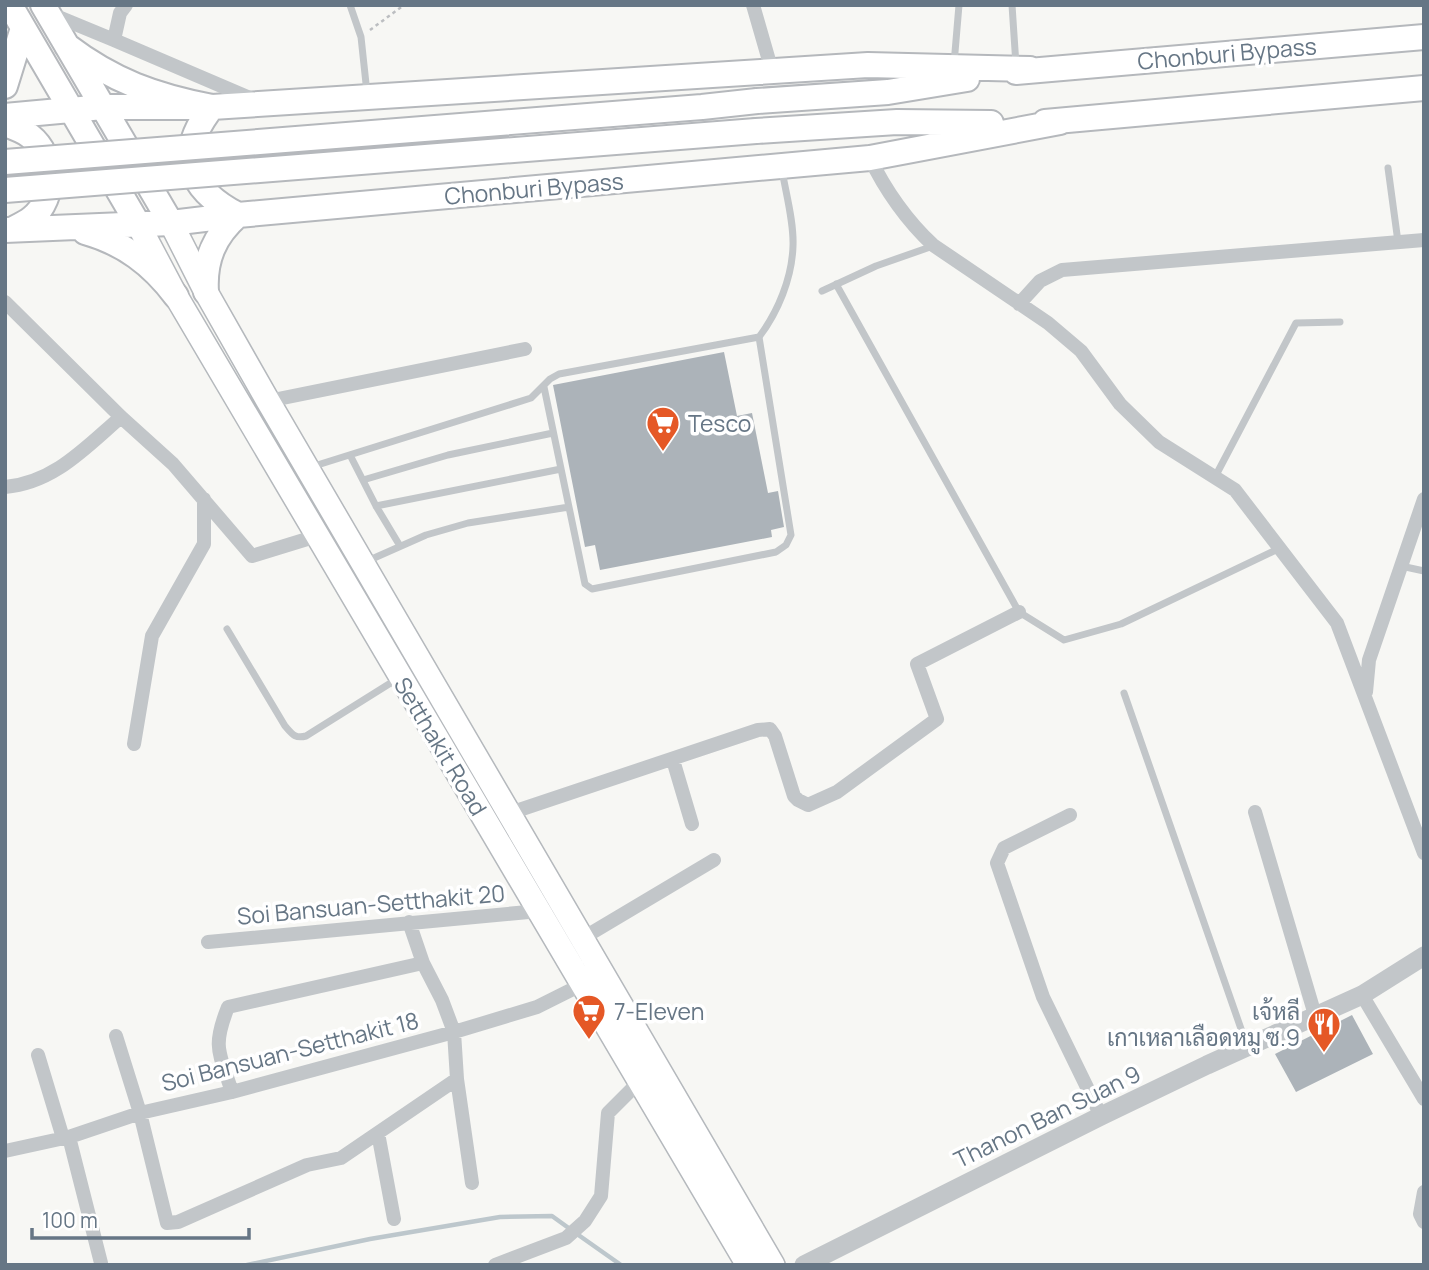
<svg xmlns="http://www.w3.org/2000/svg" width="1429" height="1270" font-family="Manrope,Sarabun,sans-serif">
<style>
.lines{fill:none;stroke-linecap:round;stroke-linejoin:round}
.stream{stroke:#bdc7cc;stroke-width:4.5}
.building{fill:#acb3b9}
.primary-casing{stroke:#b5b9bd;stroke-width:26}
.trunk-casing{stroke:#b5b8bc;stroke-width:28}
.path{stroke:#bcbec1;stroke-width:2.5;stroke-dasharray:3.5 3.5;stroke-linecap:butt}
.service{stroke:#c2c6c9;stroke-width:7}
.minor{stroke:#c2c6c9;stroke-width:14}
.tertiary{stroke:#c2c6c9;stroke-width:19}
.primary{stroke:#fff;stroke-width:23}
.trunk{stroke:#fff;stroke-width:24}
.trunk-bridge-casing{stroke:#b5b8bc;stroke-width:28;stroke-linecap:butt}
.trunk-bridge{stroke:#fff;stroke-width:24}
.labels{text-anchor:middle;dominant-baseline:central;stroke-width:7;stroke-linejoin:round;paint-order:stroke}
.street-label{font-size:23px;fill:#667685;stroke:#fff}
.poi-label{font-size:23px;fill:#667685;stroke:#fff;text-anchor:start}
</style>
<rect width="100%" height="100%" fill="#f7f7f4"/>
<g class="lines">
<!-- stream -->
<path class="stream" d="M577 1234 621 1265
M247 1265 370 1239 500 1217 552 1216 570 1229"/>
</g>
<!-- building -->
<path class="building" d="M724 352 737 416 752 413 768 493 778 491 784 527 771 530 772 537 600 570 595 545 585 547 553 385Z
M1352 1015 1373 1054 1296 1092 1275 1054Z"/>
<g class="lines">
<defs>
<path id="primary" d="M171 223 206 292 268 401 773 1265
M138 224 176 296 748 1265"/>
<path id="trunk" d="M10 5 138 224
M43 5 171 223
M67 46C113 81 155 96 212 107 175 154 188 189 238 215
M1016 72 1424 37
M5 86 23 28
M757 101 888 92 967 79
M5 116 103 107H212L868 65 1030 69
M1045 122 1424 88
M5 124C13 127 24 131 30 136 55 156 56 198 32 218 26 223 19 226 13 229
M756 131 897 122 991 123
M5 230 171 223 238 215 870 158 1060 122
M85 232C124 243 152 264 176 296
M206 292C204 260 214 236 238 215"/>
</defs>
<!-- primary casing -->
<use href="#primary" class="primary-casing"/>
<!-- trunk casing -->
<use href="#trunk" class="trunk-casing"/>
<!-- path -->
<path class="path" d="M370 30 404 5"/>
<!-- service -->
<path class="service" d="M350 5 361 37 367 93
M1012 5 1016 65
M954 64 959 5
M1388 168 1398 242
M836 284 1019 612 1064 640 1121 624 1280 548
M822 291 876 266 933 246
M544 387 585 584 592 589 776 552 786 545 791 535 759 337
M350 455 376 506 400 546
M311 467 531 398 550 379 559 374 759 337C778 312 792 278 793 246 794 222 786 194 782 170
M1215 477 1296 323 1340 322
M363 480 448 455 553 433
M376 506 561 469
M365 562 426 535 468 523 569 507
M1401 566 1424 571
M227 629 285 726C292 734 295 739 306 736L397 679
M1124 693 1247 1046"/>
<!-- minor -->
<path class="minor" d="M126 5 120 13 114 40 252 99
M753 5 772 71
M51 14 114 40
M870 158C885 190 908 222 933 245L1048 323 1081 351 1120 404 1159 442 1235 490 1337 623 1424 853
M5 302 121 417 173 464 252 556 317 536
M1019 304 1040 281 1062 270 1424 240
M268 401 525 349
M5 487C54 483 86 447 121 417
M1366 692 1369 660 1424 499
M134 744 152 636 204 544V499
M673 760 692 824
M1255 812 1315 1015
M510 813 758 730 770 729 775 736 794 796 798 800 808 805 837 792 937 719 917 664 1019 612
M1070 815 1004 848 997 863 1043 997 1101 1116
M409 922 423 963
M583 938 714 860
M208 942 539 911
M1362 995 1424 1099
M116 1036 140 1113 167 1223 178 1222 307 1165 341 1158 457 1079 454 1032 442 1000 423 963 228 1007C212 1047 219 1052 232 1092
M38 1055 63 1138
M457 1079 472 1183
M378 1133 394 1219
M69 1137 101 1263
M5 1151 69 1137 140 1113 232 1092 454 1032 537 1007 583 984
M1424 1192 1420 1214 1424 1222
M495 1265 566 1238 585 1221 601 1196 608 1113 639 1082"/>
<!-- tertiary -->
<path class="tertiary" d="M804 1265 1101 1116 1207 1065 1362 995 1424 956"/>
<!-- primary -->
<use href="#primary" class="primary"/>
<!-- trunk -->
<use href="#trunk" class="trunk"/>
<defs>
<path id="trunk-bridge" d="M5 162 702 107 757 101
M5 190 756 131"/>
</defs>
<!-- trunk-bridge casing -->
<use href="#trunk-bridge" class="trunk-bridge-casing"/>
<!-- trunk-bridge -->
<use href="#trunk-bridge" class="trunk-bridge"/>
</g>
<!-- icons -->
<defs>
<symbol id="supermarket-pin" viewBox="-11 -11 22 30"><path d="M0 17L-7.5 6A9.5 9.5 0 1 1 7.5 6Z" fill="#e55826" stroke="#fff"/><path d="M-6-5.5h2.5l.6 2H6L4.5 2H-2.5L-4.4-4H-6ZM-1.5 3.2a1.3 1.3 0 1 0 .1 0ZM3 3.2a1.3 1.3 0 1 0 .1 0Z" fill="#fff"/></symbol>
<symbol id="restaurant-pin" viewBox="-11 -11 22 30"><path d="M0 17L-7.5 6A9.5 9.5 0 1 1 7.5 6Z" fill="#e55826" stroke="#fff"/><path d="M-5-6h1v4h1v-4h1v4h1v-4h1v5L-1.5 .5V6h-2V.5L-5-1ZM5-6V6H3V1.5H1.5Q1.5-4 5-6Z" fill="#fff"/></symbol>
</defs>
<g fill-rule="evenodd">
<use href="#supermarket-pin" x="644" y="404" width="38" height="52"/>
<use href="#supermarket-pin" x="570" y="992" width="38" height="52"/>
<use href="#restaurant-pin" x="1305" y="1005" width="38" height="52"/>
</g>
<g class="labels">
<!-- street labels -->
<g class="street-label">
<text transform="translate(1227 53) rotate(-5)">Chonburi Bypass</text>
<text transform="translate(534 188) rotate(-5)">Chonburi Bypass</text>
<text transform="translate(441 746) rotate(59)">Setthakit Road</text>
<text transform="translate(371 904) rotate(-5)">Soi Bansuan-Setthakit 20</text>
<text transform="translate(290 1051) rotate(-14)">Soi Bansuan-Setthakit 18</text>
<text transform="translate(1047 1116) rotate(-26)">Thanon Ban Suan 9</text>
</g>
<!-- poi labels -->
<g class="poi-label">
<text x="688" y="423">Tesco</text>
<text x="614" y="1011">7-Eleven</text>
<text x="1300" y="1011" text-anchor="end">เจ้หลี<tspan x="1300" dy="26">เกาเหลาเลือดหมู ซ.9</tspan></text>
</g>
</g>
<!-- border -->
<rect width="1429" height="1270" fill="none" stroke="#667685" stroke-width="14"/>
<!-- scale -->
<path d="M32 1228v10h217v-10" fill="none" stroke="#667685" stroke-width="3.5"/>
<text x="42" y="1228" font-size="21" fill="#667685" stroke="#ffffff" stroke-width="5" paint-order="stroke">100 m</text>
</svg>
